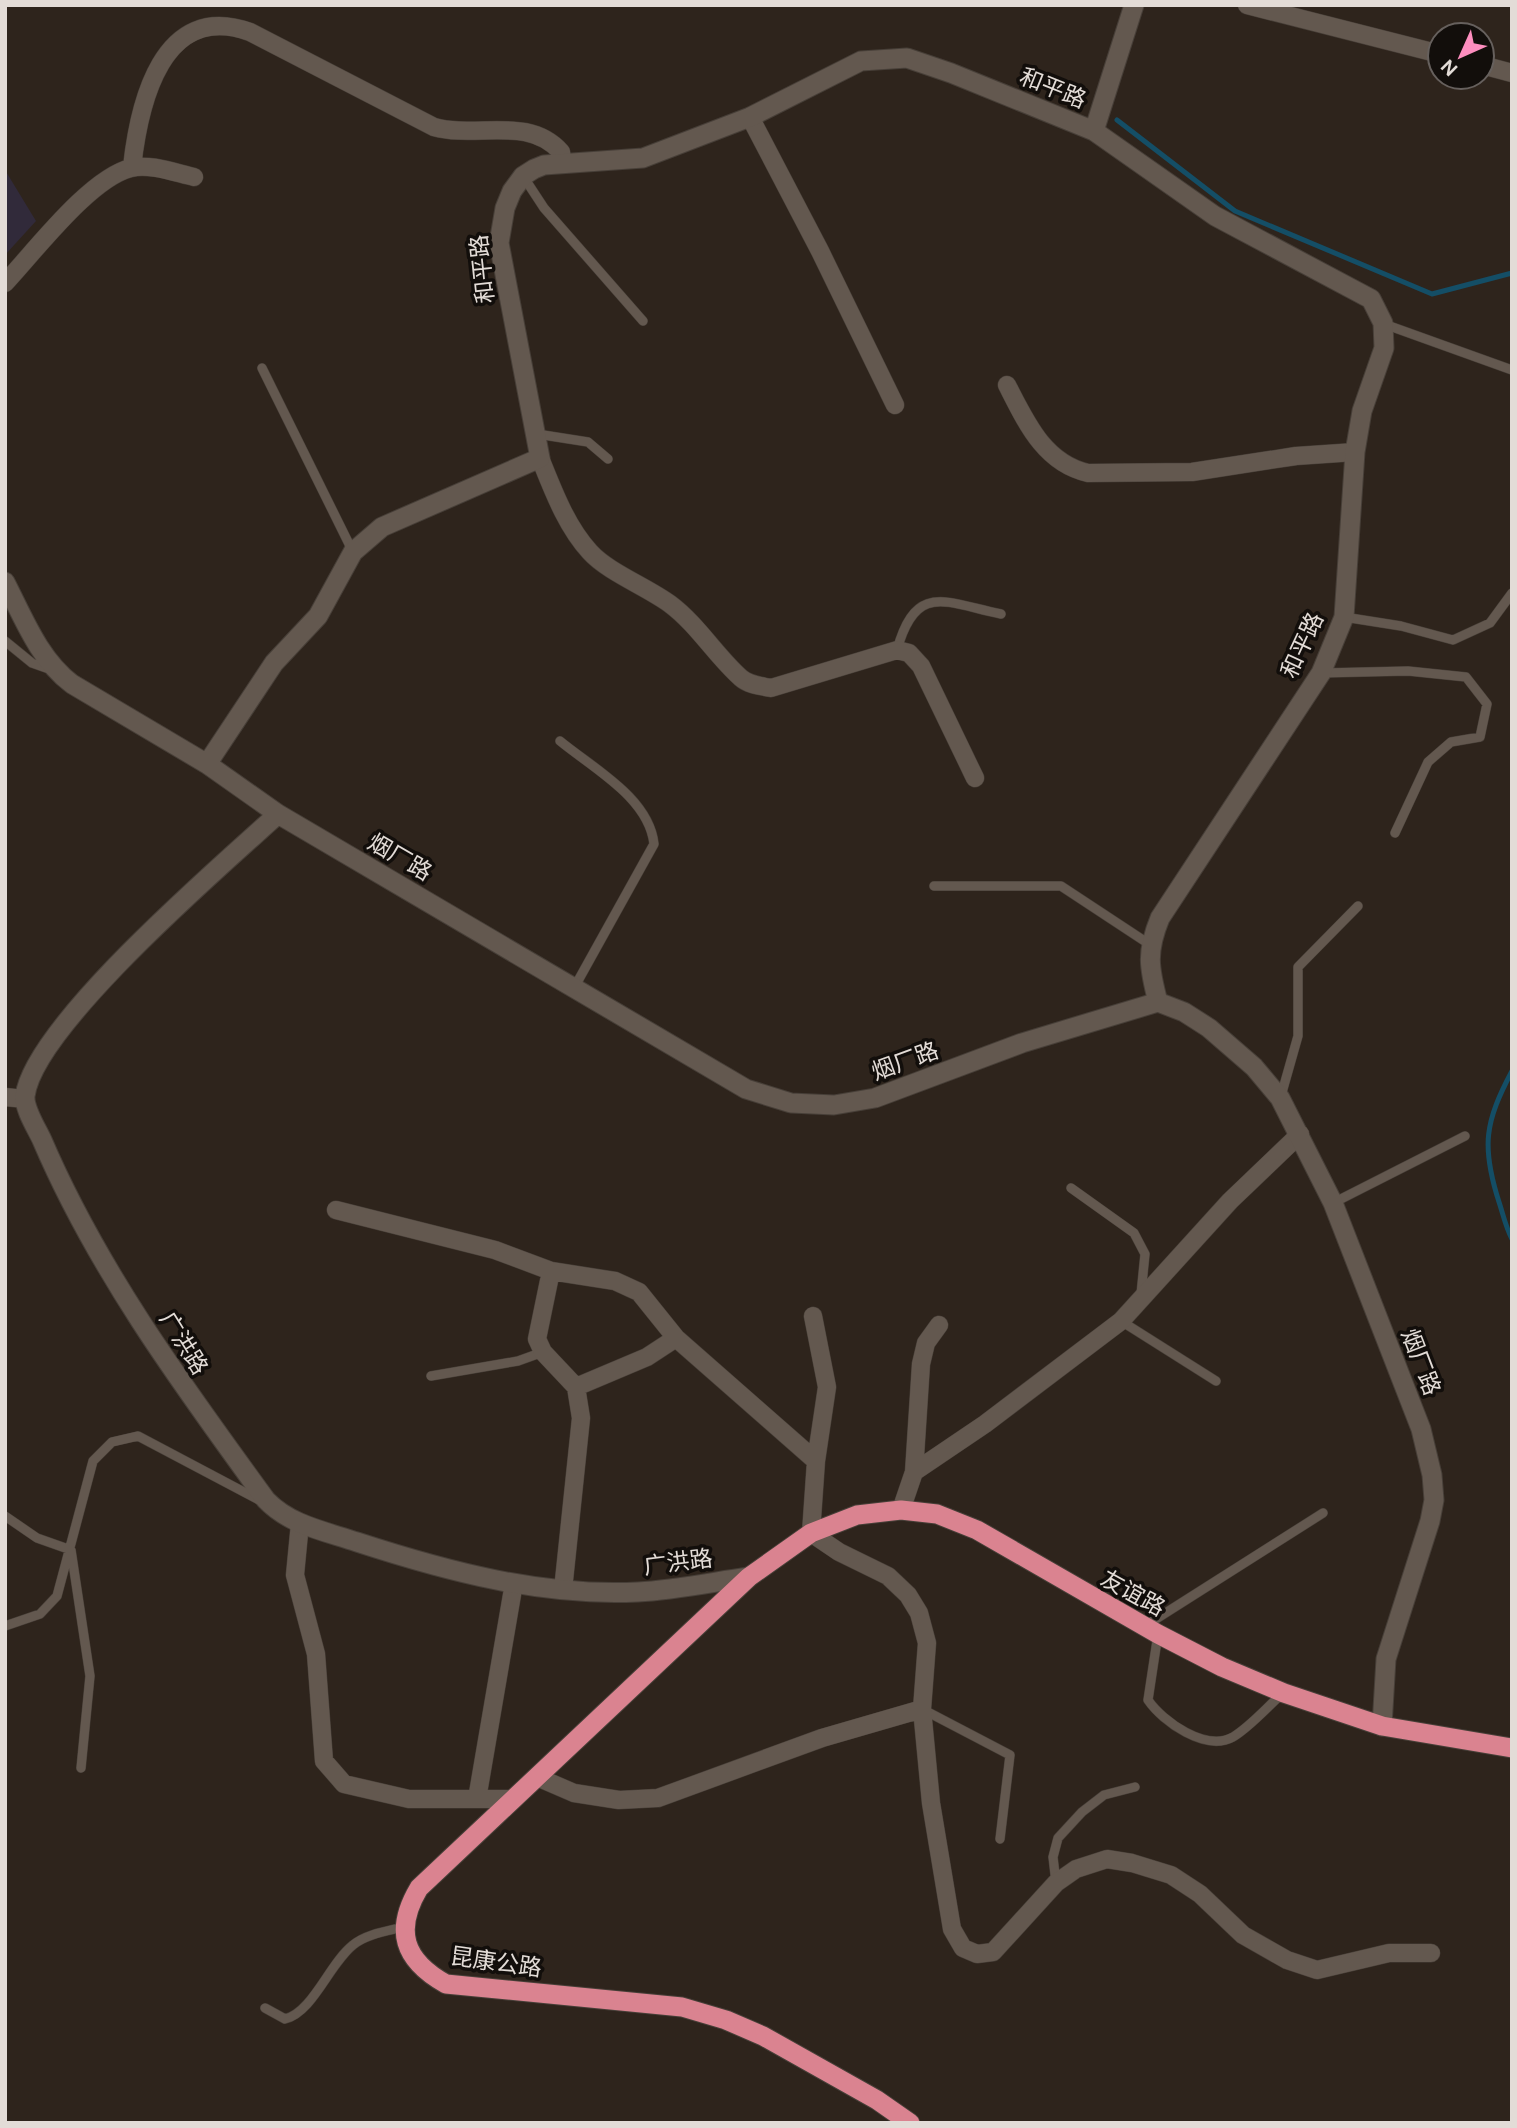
<svg xmlns="http://www.w3.org/2000/svg" width="1517" height="2128" font-family="'DM Sans','Noto Sans SC',sans-serif">
<style>
.industrial{fill:#312a3a}
.lines{fill:none;stroke-linecap:round;stroke-linejoin:round}
.stream{stroke:#144e66;stroke-width:5}
.service-casing{stroke:#473f38;stroke-width:10}
.minor-casing{stroke:#473f38;stroke-width:19}
.tertiary-casing{stroke:#473f38;stroke-width:21}
.trunk-casing{stroke:#473f38;stroke-width:21}
.service{stroke:#63584f;stroke-width:9}
.minor{stroke:#63584f;stroke-width:18}
.tertiary{stroke:#63584f;stroke-width:19}
.trunk{stroke:#da8390;stroke-width:19}
.labels{text-anchor:middle;dominant-baseline:central;stroke-width:7;stroke-linejoin:round;paint-order:stroke}
.street-label{font-size:23px;fill:#e3dcd7;stroke:#120e0b}
</style>
<rect width="100%" height="100%" fill="#2e241c"/>
<!-- industrial -->
<path class="industrial" d="M5 170 36 221 5 255Z"/>
<g class="lines">
<!-- stream -->
<path class="stream" d="M1117 120 1235 211 1432 294 1512 273
M1512 1071C1485 1122 1481 1146 1499 1202 1503 1214 1506 1228 1512 1239"/>
<defs>
<path id="service" d="M523 176 544 208 643 321
M1384 324 1512 370
M262 368 353 552
M537 434 588 442 608 459
M1344 617 1401 626 1453 640 1490 623 1512 593
M5 641 32 663 49 669
M897 650C916 581 946 603 1001 614
M1321 673 1408 671 1466 677 1487 704 1480 737 1451 742 1428 762 1395 833
M560 741C594 769 649 798 654 844L574 988
M934 886H1061L1149 944
M1281 1096 1298 1036V967L1358 906
M1071 1188 1134 1233 1145 1254 1141 1294
M1333 1203 1465 1136
M1121 1321 1216 1381
M431 1376 518 1361 543 1352
M5 1516 37 1538 71 1550 90 1676 81 1768
M5 1626 40 1614 57 1596 93 1461 112 1442 138 1436 259 1500
M1145 1626 1323 1513
M1158 1634 1148 1700C1163 1722 1206 1752 1233 1737 1251 1726 1267 1707 1283 1693
M922 1709 1010 1755 1000 1839
M1056 1883 1053 1857 1058 1838 1082 1812 1104 1795 1135 1787
M265 2008 285 2019C313 2012 329 1964 353 1945 366 1934 388 1931 404 1927"/>
<path id="minor" d="M1247 5 1440 54
M1482 65 1512 73
M750 117 820 251 895 405
M132 167C139 104 162 0 250 32L434 127C477 139 528 115 561 152L563 164
M5 283C35 251 90 178 131 168 149 163 176 173 194 177
M1007 385C1026 422 1044 463 1088 473L1192 472 1296 456 1355 452
M540 458C553 490 566 526 590 552 608 572 647 587 670 604 698 625 716 656 741 678 749 685 761 686 771 688L897 650 909 653 921 666 975 778
M5 1097 25 1099
M336 1210 495 1250 551 1271 537 1339 543 1352 576 1387 581 1418 563 1590
M551 1271 615 1281 639 1292 676 1338 816 1461
M813 1316 827 1387 816 1461 811 1533 839 1552 888 1576 908 1595 919 1613 927 1643 922 1709 931 1803 952 1929 963 1948 977 1954 993 1952 1056 1883 1076 1869 1107 1859 1132 1863 1171 1875 1200 1894 1243 1935 1287 1960 1317 1970 1389 1953H1431
M576 1387 647 1357 676 1338
M914 1472 921 1364 926 1343 939 1325
M901 1510 914 1472 985 1424 1121 1321 1230 1201 1300 1134
M300 1523 295 1575 316 1654 324 1761 344 1784 409 1799H513
M537 1777 574 1793 619 1800 658 1798 822 1738 922 1709
M477 1799 514 1583"/>
<path id="tertiary" d="M1094 131 1134 5
M5 582C24 619 39 659 72 684L207 764 278 814 746 1089 791 1103 834 1105 875 1098 1022 1043 1158 1002 1184 1012 1209 1028 1254 1067 1280 1098 1333 1203 1421 1429 1432 1475 1434 1500 1430 1521 1386 1659 1382 1726
M207 764 274 663 318 616 353 552 382 527 540 458 499 243 505 208 512 191 523 176 534 169 544 165 643 158 750 117 861 61 907 58 951 73 1094 131 1215 216 1371 299 1383 323 1384 348 1362 411 1355 452 1344 617 1321 673 1160 918C1146 952 1149 968 1158 1002
M278 814C221 866 34 1026 25 1096 24 1109 37 1129 42 1140 98 1271 183 1386 266 1500 290 1525 324 1531 357 1542 446 1571 543 1597 638 1592 675 1590 713 1582 749 1577"/>
<path id="trunk" d="M910 2123 877 2100 763 2036 726 2020 682 2007 446 1984C403 1960 394 1930 419 1888L749 1577 811 1533 857 1515 901 1510 937 1514 977 1530 1158 1634 1222 1667 1284 1693 1382 1726 1512 1748"/>
</defs>
<!-- service casing -->
<use href="#service" class="service-casing"/>
<!-- minor casing -->
<use href="#minor" class="minor-casing"/>
<!-- tertiary casing -->
<use href="#tertiary" class="tertiary-casing"/>
<!-- trunk casing -->
<use href="#trunk" class="trunk-casing"/>
<!-- service -->
<use href="#service" class="service"/>
<!-- minor -->
<use href="#minor" class="minor"/>
<!-- tertiary -->
<use href="#tertiary" class="tertiary"/>
<!-- trunk -->
<use href="#trunk" class="trunk"/>
</g>
<g class="labels">
<!-- street labels -->
<g class="street-label">
<text transform="translate(1053 88) rotate(22)">和平路</text>
<text transform="translate(482 269) rotate(-96)">和平路</text>
<text transform="translate(1302 645) rotate(-65)">和平路</text>
<text transform="translate(400 857) rotate(30)">烟厂路</text>
<text transform="translate(905 1061) rotate(-20)">烟厂路</text>
<text transform="translate(184 1343) rotate(58)">广洪路</text>
<text transform="translate(1421 1362) rotate(69)">烟厂路</text>
<text transform="translate(678 1562) rotate(-7)">广洪路</text>
<text transform="translate(1133 1593) rotate(29)">友谊路</text>
<text transform="translate(496 1962) rotate(8)">昆康公路</text>
</g>
</g>
<!-- border -->
<rect width="1517" height="2128" fill="none" stroke="#e3dcd7" stroke-width="14"/>
<!-- north arrow -->
<g transform="translate(1461 56) rotate(225)"><circle r="33" fill="#120e0b" stroke="#66605d" stroke-width="2"/>
<path d="M0-5L12 26L0 18L-12 26Z" fill="#fd8ebf"/>
<text y="-10" font-size="19" font-weight="bold" text-anchor="middle" fill="#e3dcd7">N</text>
</g>
</svg>
